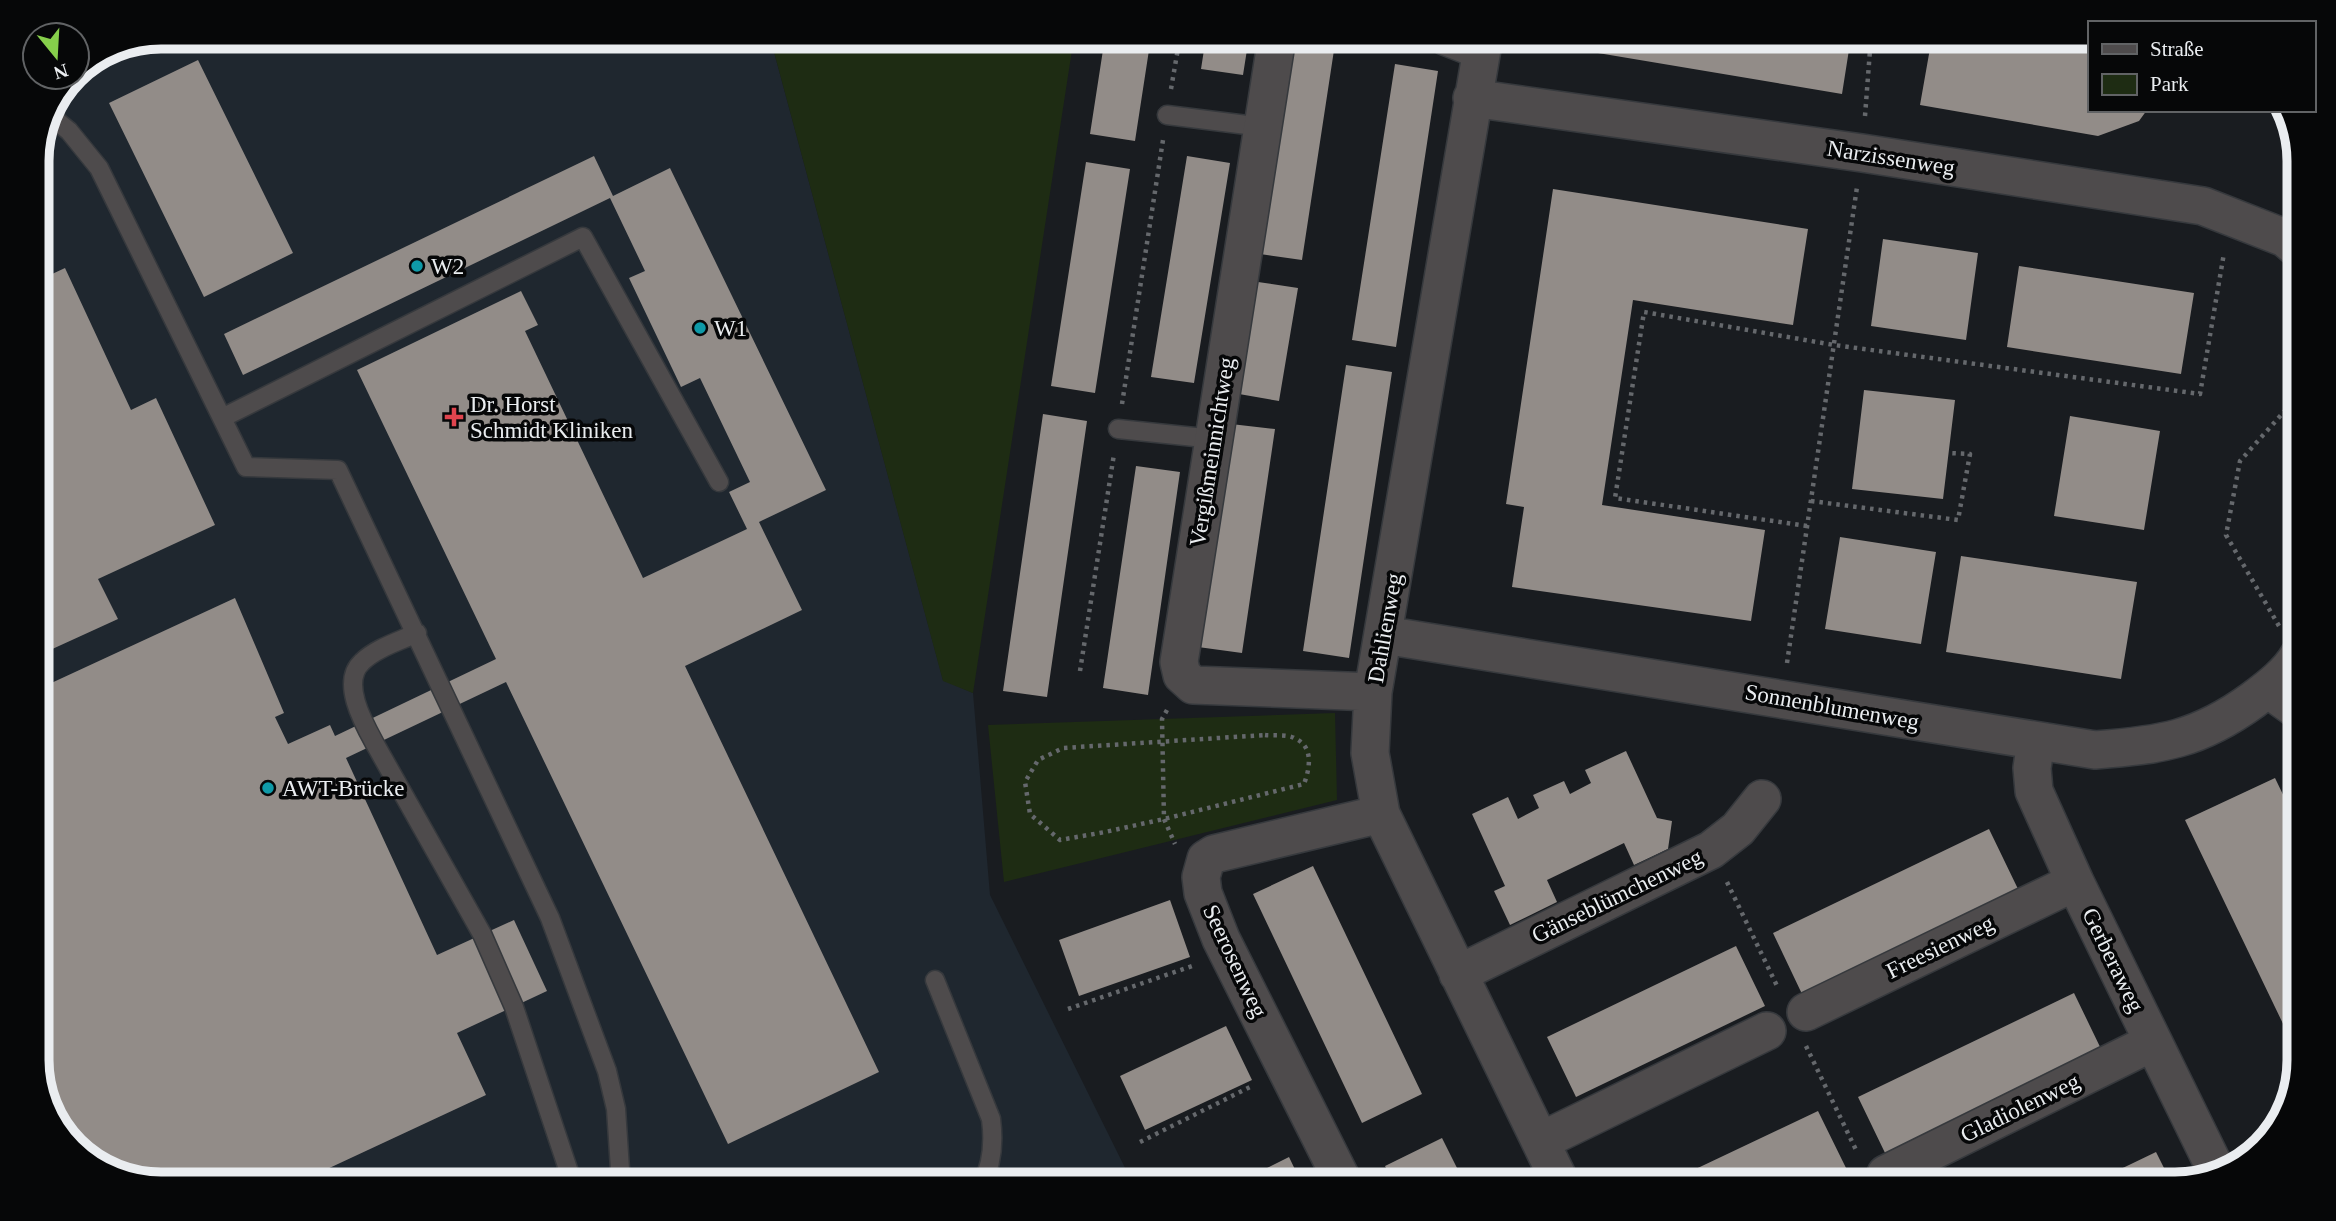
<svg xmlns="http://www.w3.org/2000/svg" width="2336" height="1221" font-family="'Times New Roman',serif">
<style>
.built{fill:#1f272f}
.green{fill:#1e2c13}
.building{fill:#928c88}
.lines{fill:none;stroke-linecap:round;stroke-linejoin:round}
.service-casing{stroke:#36393d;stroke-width:21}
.minor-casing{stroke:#36393d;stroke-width:40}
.path{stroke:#65686c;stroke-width:4.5;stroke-dasharray:3.5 5;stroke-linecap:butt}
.service{stroke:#4e4b4c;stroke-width:18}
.minor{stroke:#4e4b4c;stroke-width:37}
.culture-dot{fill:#0f9aa8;stroke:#060708;stroke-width:2.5}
.health-dot{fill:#e0444e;stroke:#060708;stroke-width:2.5}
.labels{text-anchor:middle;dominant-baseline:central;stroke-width:7;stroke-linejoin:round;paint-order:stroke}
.street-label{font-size:23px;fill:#eaedf0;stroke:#060708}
.poi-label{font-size:23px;fill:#eaedf0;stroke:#060708;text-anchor:start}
.rim{fill:none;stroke:#eaedf0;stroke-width:9}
</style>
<rect width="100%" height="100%" fill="#191c20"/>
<!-- built -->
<path class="built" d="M161 37H770L943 680 973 693 990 895 1133 1184H161L106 1171 58 1129 37 1068V154L72 77H77V71L114 46Z"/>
<!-- green -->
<path class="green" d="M770 37H1074L973 693 943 681Z
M1335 713 1337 800 1004 882 988 725Z"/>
<!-- building -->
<path class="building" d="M1105 37H1151L1135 141 1090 134Z
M1206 37H1249L1243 75 1201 69Z
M1294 37H1336L1302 260 1260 254Z
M1582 37H1851L1842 94 1580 50Z
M1932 37H2089V110H2147L2139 121 2098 136 1920 105Z
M198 60 293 253 204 297 109 103Z
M1395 64 1438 71 1396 347 1352 340Z
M594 156 613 196 670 168 826 490 759 522 802 610 685 666 879 1072 728 1144 506 682 346 758 437 955 514 920 547 991 457 1033 486 1095 295 1184H161L106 1171 58 1129 37 1068V664L47 685 235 598 284 713 275 717 288 744 330 725 335 736 496 659 357 370 521 291 538 325 525 331 643 578 747 529 729 492 750 482 700 378 681 387 629 278 645 271 610 198 243 375 224 334Z
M1187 156 1230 163 1194 383 1151 377Z
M1086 162 1130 169 1095 393 1051 386Z
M1553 189 1808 229 1793 325 1633 300 1602 505 1765 530 1751 621 1512 587 1524 507 1506 504Z
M1883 239 1978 253 1966 340 1871 326Z
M2019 266 2194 293 2181 374 2007 347Z
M65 268 131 410 156 398 215 525 98 579 118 619 37 656V281Z
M1258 282 1298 288 1279 401 1239 394Z
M1346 365 1392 372 1349 658 1303 651Z
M1864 390 1955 400 1943 499 1852 489Z
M1043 414 1087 421 1047 697 1003 691Z
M2070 416 2160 431 2144 530 2054 516Z
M1231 424 1275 429 1242 653 1198 647Z
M1136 466 1180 472 1148 695 1103 688Z
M1840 537 1936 552 1921 644 1825 629Z
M1961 556 2137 582 2121 679 1946 652Z
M1626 751 1657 818 1672 821 1668 849 1634 865 1624 843 1547 880 1557 902 1510 925 1494 891 1505 886 1472 814 1508 797 1518 819 1539 808 1533 795 1564 781 1570 794 1591 783 1585 770Z
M2275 778 2299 828V1057L2185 820Z
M1989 829 2018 889 1802 994 1773 933Z
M1313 866 1422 1094 1362 1123 1253 894Z
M1170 900 1190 957 1079 996 1059 940Z
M1736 946 1765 1006 1576 1097 1547 1037Z
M2074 993 2103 1053 1887 1157 1858 1097Z
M1226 1026 1252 1080 1145 1130 1120 1076Z
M1818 1111 1847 1170 1818 1184H1664Z
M1442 1138 1465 1184H1394L1385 1166Z
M2156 1152 2172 1184H2089L2129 1165Z
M1289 1157 1302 1184H1231L1263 1170Z
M494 1169 502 1184H464Z
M866 1174 871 1184H845Z"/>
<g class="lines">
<defs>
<path id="service" d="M1167 115 1263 127
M53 118 69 131 99 168 246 467 338 470 550 918 607 1071 616 1109 621 1184
M222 418 583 237 719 482
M1118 429 1214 439
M417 633C400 641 376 648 362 662 340 682 364 724 375 744L482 934 514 1007 573 1184
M935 980 991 1119C994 1142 993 1163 982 1184"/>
<path id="minor" d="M1277 37 1179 662 1182 675 1193 685 1373 692
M1447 37 1480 50
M1484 37 1373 692 1370 753 1381 814 1561 1184
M1472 98 1862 153 2203 206 2285 238 2299 250
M1384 635 2095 750C2161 745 2198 740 2253 700 2269 688 2289 673 2299 655
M2268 689 2299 711
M2036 741 2032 768 2034 791 2075 882 2217 1172
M1458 974 1711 850 1738 829 1762 799
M1806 1012 2075 882
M1541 1141 1767 1031
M1886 1174 2153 1042
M1344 1184 1221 939 1203 893 1201 877 1206 859 1214 854 1381 814"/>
</defs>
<!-- service casing -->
<use href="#service" class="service-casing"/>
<!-- minor casing -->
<use href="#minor" class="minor-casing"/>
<!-- path -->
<path class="path" d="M1171 89 1180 37
M1865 116 1871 37
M1122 404 1163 140
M1811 501 1958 520 1970 454 1949 453
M1807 526 1615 498 1644 312 1834 345 2200 394 2224 253
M2279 626 2226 535 2240 461 2299 395
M1787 663 1857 187
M1080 671 1114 454
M1167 710 1162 719 1164 819 1175 844
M1265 735C1273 736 1287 734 1294 738 1314 746 1310 768 1304 784L1164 819 1105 832 1060 840 1030 814 1025 782 1038 760 1063 748Z
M1727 882 1778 988
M1068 1009 1195 965
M1806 1046 1857 1152
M1140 1142 1254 1085"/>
<!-- service -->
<use href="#service" class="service"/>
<!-- minor -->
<use href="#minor" class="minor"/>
</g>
<!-- markers -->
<g class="culture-dot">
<circle cx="417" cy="266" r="7"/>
<circle cx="700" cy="328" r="7"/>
<circle cx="268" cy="788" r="7"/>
</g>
<path class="health-dot" d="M450.5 406.5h7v7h7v7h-7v7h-7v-7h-7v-7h7z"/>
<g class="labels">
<!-- street labels -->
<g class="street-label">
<text transform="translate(1891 158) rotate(9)">Narzissenweg</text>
<text transform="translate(1212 452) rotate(-81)">Vergißmeinnichtweg</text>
<text transform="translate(1385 628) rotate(-80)">Dahlienweg</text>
<text transform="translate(1832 707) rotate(10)">Sonnenblumenweg</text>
<text transform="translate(1617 896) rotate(-26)">Gänseblümchenweg</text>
<text transform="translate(1940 947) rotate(-26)">Freesienweg</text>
<text transform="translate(2113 960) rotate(64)">Gerberaweg</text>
<text transform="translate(1235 961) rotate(65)">Seerosenweg</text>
<text transform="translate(2020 1108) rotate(-26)">Gladiolenweg</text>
</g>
<!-- poi labels -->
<g class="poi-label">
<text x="431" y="266">W2</text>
<text x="714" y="328">W1</text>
<text x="470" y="404">Dr. Horst<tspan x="470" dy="26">Schmidt Kliniken</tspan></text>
<text x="282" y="788">AWT-Brücke</text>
</g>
</g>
<!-- crop -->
<path d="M0 0H2336V1221H0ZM161 49H2175A112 112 0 0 1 2287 161V1060A112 112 0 0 1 2175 1172H161A112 112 0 0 1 49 1060V161A112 112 0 0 1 161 49Z" fill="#060708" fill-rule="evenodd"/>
<path class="rim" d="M161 49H2175A112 112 0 0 1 2287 161V1060A112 112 0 0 1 2175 1172H161A112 112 0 0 1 49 1060V161A112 112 0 0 1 161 49Z"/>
<!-- legend -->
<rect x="2088" y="21" width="228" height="91" fill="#060708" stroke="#616365" stroke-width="2"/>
<rect x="2102" y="44" width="35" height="10" fill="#4e4b4c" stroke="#616365" stroke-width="2"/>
<text x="2150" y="56" font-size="21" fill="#eaedf0">Straße</text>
<rect x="2102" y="74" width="35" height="21" fill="#1e2c13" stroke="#616365" stroke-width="2"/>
<text x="2150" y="91" font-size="21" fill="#eaedf0">Park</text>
<!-- north arrow -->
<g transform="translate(56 56) rotate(162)"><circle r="33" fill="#060708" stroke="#616365" stroke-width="2"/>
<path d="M0-5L12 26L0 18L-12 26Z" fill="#86cf4b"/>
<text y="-10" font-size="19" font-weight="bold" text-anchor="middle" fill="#eaedf0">N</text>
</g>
</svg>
